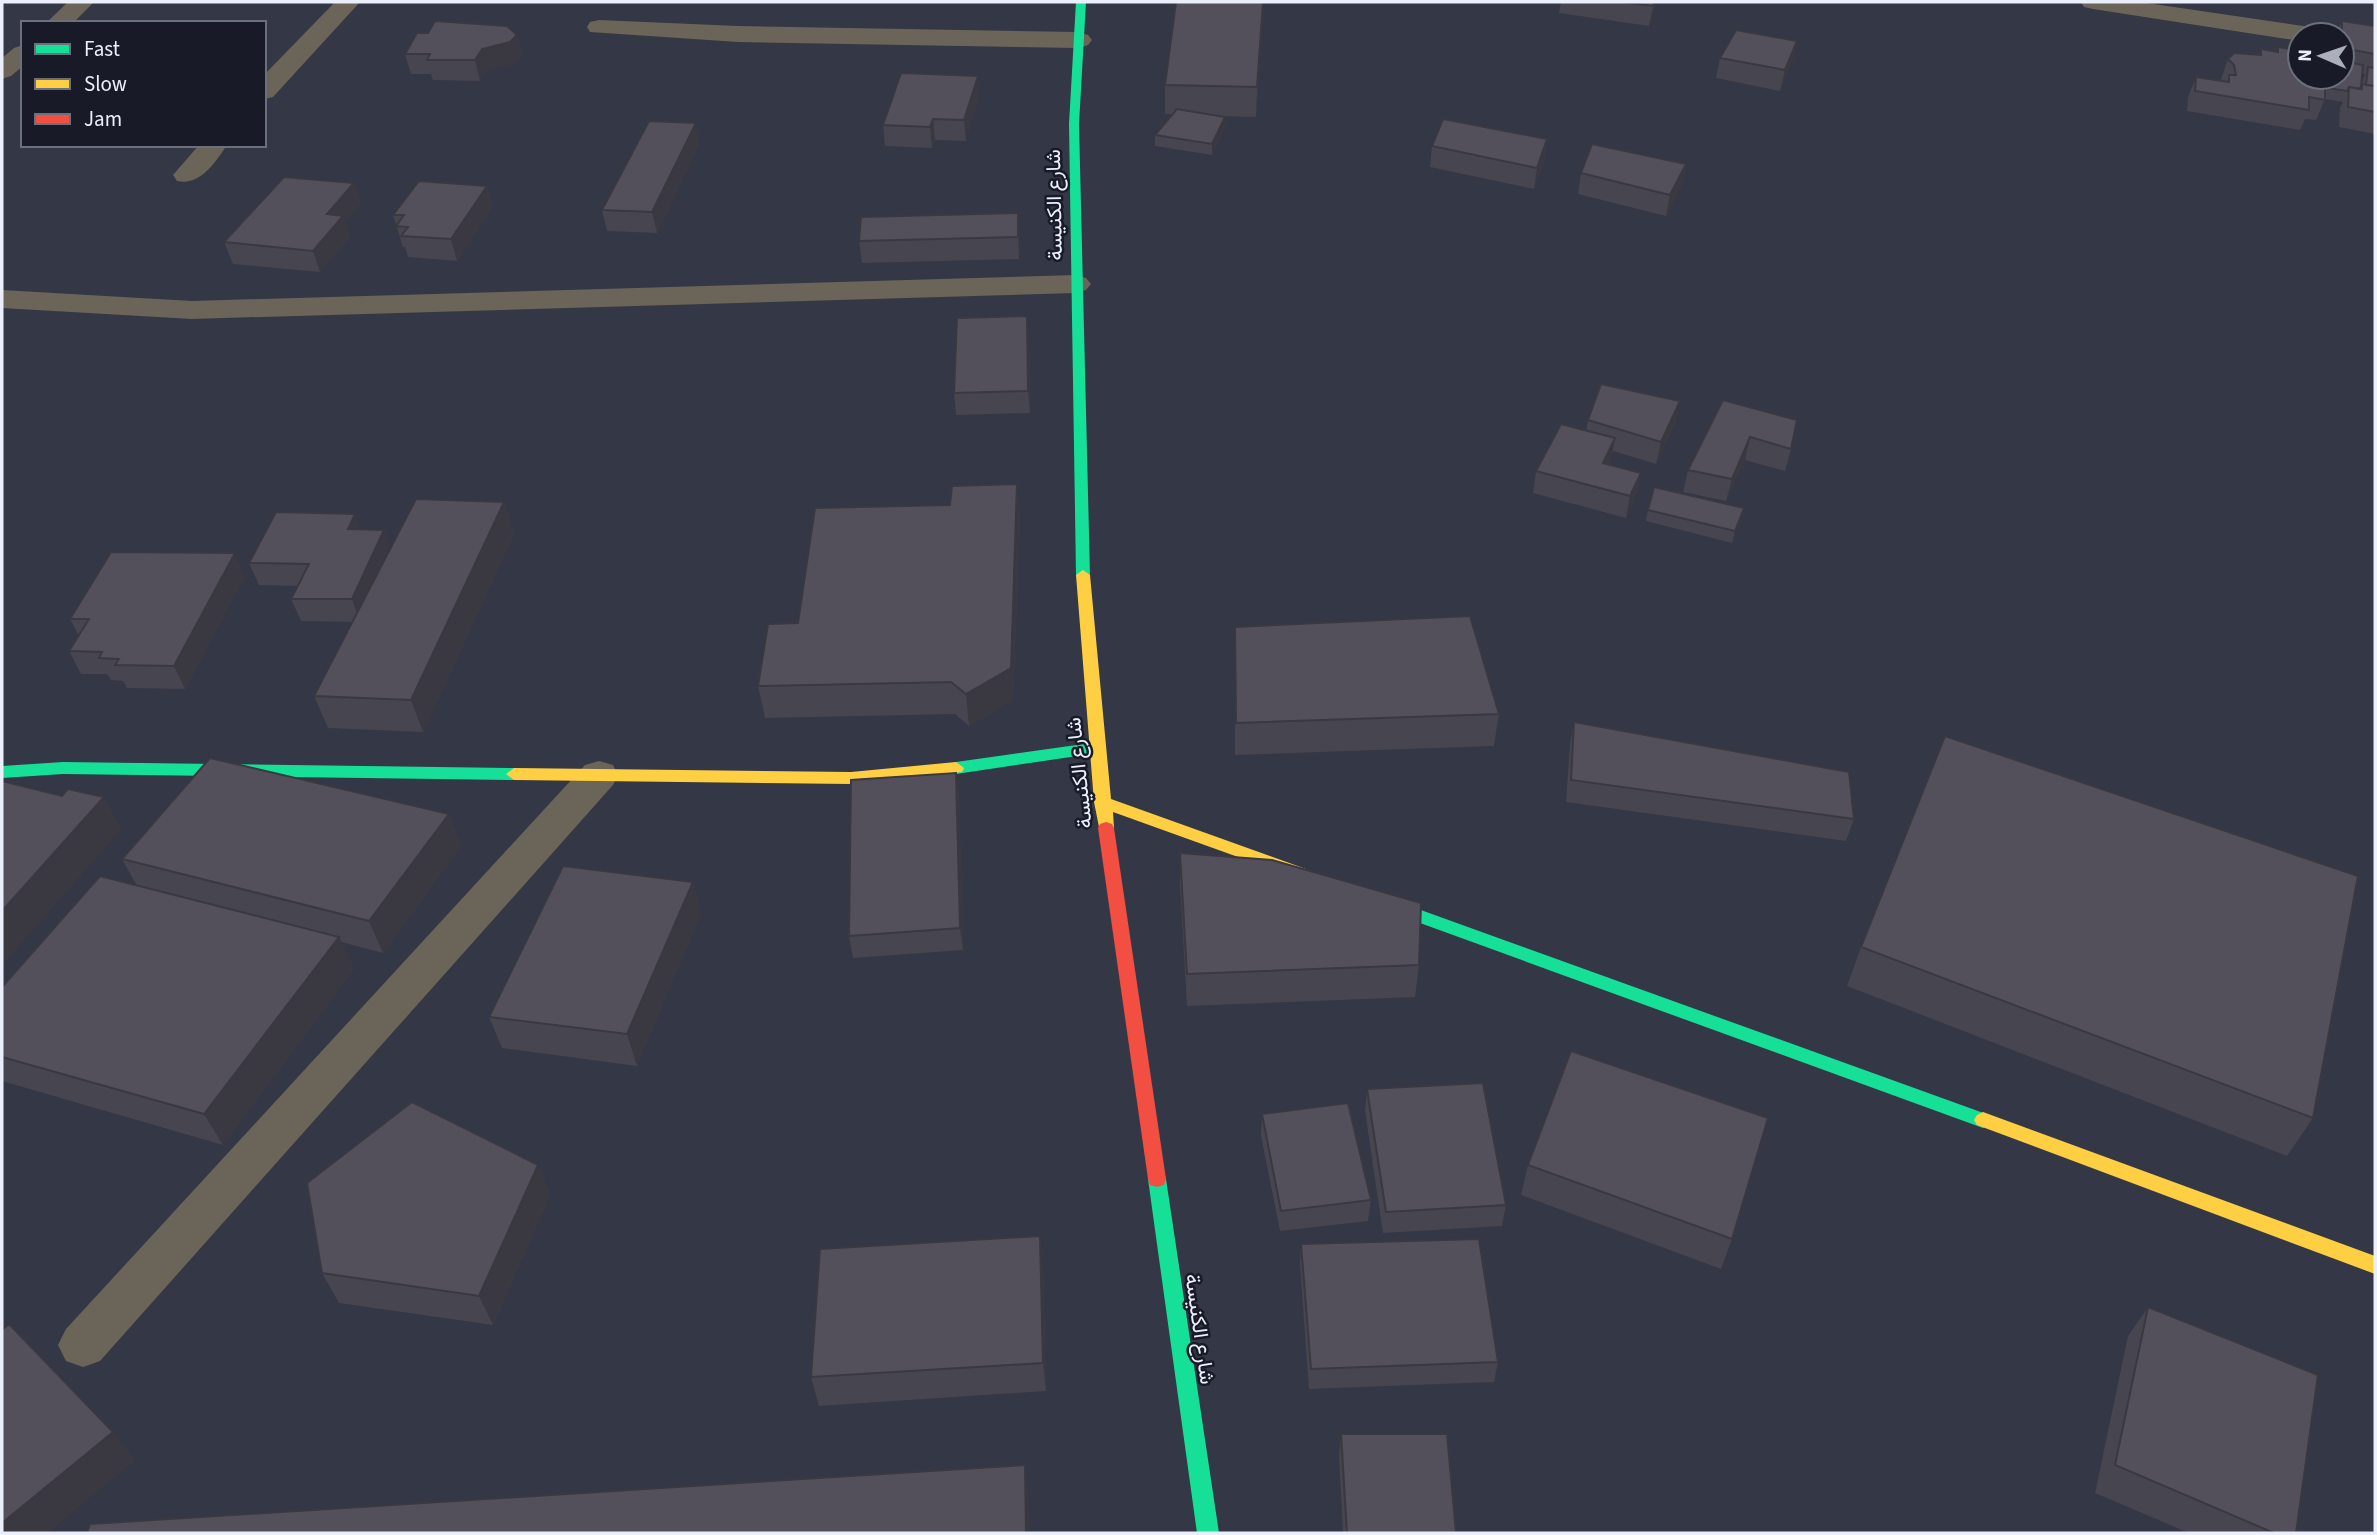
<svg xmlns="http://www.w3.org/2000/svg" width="2377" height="1535" font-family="'Source Sans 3',Vazirmatn,sans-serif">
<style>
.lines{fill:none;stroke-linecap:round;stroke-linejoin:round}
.street{fill:#6b6458;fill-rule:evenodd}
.fast{fill:#16e098;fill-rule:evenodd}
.slow{fill:#ffcf43;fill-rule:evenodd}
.jam{fill:#f24e42;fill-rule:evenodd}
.wall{fill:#47454f;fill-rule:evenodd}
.shaded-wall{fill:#3a3840}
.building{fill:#53505c;stroke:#3a3840;stroke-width:2}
.labels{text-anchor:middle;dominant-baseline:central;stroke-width:5;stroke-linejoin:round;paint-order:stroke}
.street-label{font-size:21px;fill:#ebeffc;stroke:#181b27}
</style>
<rect width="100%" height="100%" fill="#343745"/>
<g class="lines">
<!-- street -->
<path class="street" d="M68 2H94L73 23H46Z
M335 2H360L273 97 264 99V75Z
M2081 2H2140L2310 27 2319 30 2323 35H2300V41L2093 9 2084 7Z
M599 20 738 26 1079 32 1088 35 1092 40 1088 45 1079 48 738 42 590 32 587 27 590 22Z
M23 45V66L11 76 2 79V58L14 48Z
M199 145H227C215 163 200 186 177 181L173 175Z
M1076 275 1086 278 1091 284 1086 290 1076 293 192 319 2 308V290L192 301Z
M599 761 613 765 618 775 613 785 100 1361 83 1367 66 1361 58 1345 66 1329 585 765Z"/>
<!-- fast -->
<path class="fast" d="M1076 2H1086L1079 124 1090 575 1083 580 1076 575 1069 124Z
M1098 742 1106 748 1104 752 956 774 948 768 956 762Z
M63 762 514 768 522 774 514 780 63 774 2 778V766Z
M1371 892 1989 1115 1992 1120 1989 1125 1983 1128 1365 903 1363 898 1365 893Z
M1157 1171 1164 1173 1166 1179 1219 1533H1197L1148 1179 1150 1173Z"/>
<!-- slow -->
<path class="slow" d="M1083 570 1090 575 1111 799 1317 873 1319 877 1317 881H1305L1113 812 1114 828 1112 832H1100L1094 802 1076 575Z
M956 762 964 768 962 772 851 784 514 780 506 774 514 768 851 772Z
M1983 1112 2375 1256V1274L1977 1125 1974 1120 1977 1115Z"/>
<!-- jam -->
<path class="jam" d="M1106 822 1112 824 1114 828 1166 1179 1164 1185 1157 1187 1150 1185 1148 1179 1098 828 1100 824Z"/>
</g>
<!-- wall -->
<path class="wall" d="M700 2H773L700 3Z
M1176 2H1264L1256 117 1216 116 1225 128 1212 155 1155 146V135L1172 114H1165V85Z
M1561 2H1657L1649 26 1559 13Z
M2342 21 2375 26V134L2339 127 2340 108 2343 102 2325 99 2316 120 2305 119 2300 130 2187 111 2188 97 2196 77 2223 81 2221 79 2228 59 2259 55 2261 49 2276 52 2278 47 2300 77H2325V85L2326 77H2342V35H2336ZM2362 73 2365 74 2361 86Z
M517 35 522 55 515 63 487 69 480 81 433 80 431 74H411L405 54Z
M1797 41 1792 61 1780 91 1716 78 1720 58Z
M979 96 966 141 935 140 932 148 885 146 883 125Z
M1547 139 1544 160 1534 189 1430 167 1432 146Z
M700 143 657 233 607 231 602 210Z
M1686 164 1682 185 1666 216 1578 194 1581 173Z
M354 183 361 204 345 222 350 237 320 272 233 264 224 242Z
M487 186 493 207 457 261 408 257 405 247H403L393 215Z
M1018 213 1019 234V259L862 263 859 241Z
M1027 316 1029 337 1030 413 956 415 954 393Z
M1723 400 1791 449 1785 471 1745 460 1726 501 1683 492 1688 470Z
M1588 420 1676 423 1656 464 1613 451 1609 465 1641 473 1636 495 1626 518 1533 493 1536 471 1586 431Z
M1017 484 1020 516 1013 700 969 726 955 714 765 718 758 686 798 623 950 505Z
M504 502 514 534 423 732 328 728 314 696 352 622 301 621 291 599 298 586 259 585 249 563 361 529 384 530 390 548Z
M1648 510 1741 520 1732 543 1646 521Z
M245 576 185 689 127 688 123 681 111 680 107 674H81L69 651 79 636 70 619Z
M1235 627 1499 714 1494 746 1235 755Z
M1574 722 1854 819 1846 841 1566 802 1570 745Z
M956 773 959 795 963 950 853 958 849 936Z
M449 814 461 846 383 953 341 942 354 969 223 1145 2 1081V987L137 886 122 859Z
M1180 853 1419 965 1415 997 1187 1006 1180 885Z
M693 882 701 913 637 1066 502 1048 489 1017Z
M1861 947 2313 1118 2287 1156 1847 986Z
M1367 1089 1506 1205 1502 1226 1383 1233 1365 1111Z
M1262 1114 1371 1200 1368 1221 1280 1231 1261 1136Z
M538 1165 550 1195 493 1325 339 1303 322 1273Z
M1528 1165 1732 1239 1721 1269 1521 1195Z
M1301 1244 1498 1362 1494 1382 1309 1389 1300 1265Z
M1043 1266 1046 1391 819 1406 811 1377Z
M2148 1307 2296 1533H2189L2095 1493 2128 1336Z
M1341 1434 1456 1533H1343L1339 1454Z"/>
<!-- shaded-wall -->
<path class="shaded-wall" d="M1263 2H1264L1256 117 1257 87Z
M1654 2H1657L1649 26 1653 6Z
M517 35 522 55 515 63 487 69 480 81 475 60 482 49Z
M1797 41 1792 61 1780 91 1785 70Z
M978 76 979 96 966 141 964 120Z
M1225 117V128L1212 155V144Z
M933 119 935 140 932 148 930 127Z
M696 123 700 143 657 233 652 212Z
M1547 139 1544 160 1534 189 1537 168Z
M1686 164 1682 185 1666 216 1670 195Z
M354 183 361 204 345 222 350 237 320 272 313 251 327 214Z
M487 186 493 207 457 261 451 239Z
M1018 213 1019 234V259L1018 237Z
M1027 316 1029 337 1030 413 1028 391Z
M1680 401 1676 423 1656 464 1661 442Z
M1750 437 1745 460 1726 501 1732 479Z
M1615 438 1611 460 1599 485 1603 463Z
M1641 473 1636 495 1626 518 1630 496Z
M1017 484 1020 516 1013 700 969 726 966 694Z
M504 502 514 534 423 732 411 700Z
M1744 508 1741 520 1732 543 1735 531Z
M355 514 363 536 348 529Z
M384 530 392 552 360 622 352 599Z
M235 553 245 576 185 689 174 666Z
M956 773 959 795 963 950 960 928Z
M104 797 122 829 2 966V911Z
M449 814 461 846 383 953 369 921Z
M693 882 701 913 637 1066 627 1034Z
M339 937 354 969 223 1145 204 1114Z
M538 1165 550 1195 493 1325 479 1296Z
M1040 1236 1043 1266 1046 1391 1043 1363Z
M113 1432 136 1460 48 1533H2V1523Z
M1025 1465 1029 1499 1030 1533H1026Z"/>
<!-- building -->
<path class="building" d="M1176 2H1263L1257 87 1165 85Z
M1623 2H1654L1653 6Z
M435 21 507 26 517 35 510 42 482 49 475 60H427L430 54H405L417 33H428Z
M2342 21 2375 26V54L2342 48Z
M1736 30 1797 41 1785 70 1720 58Z
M2278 47 2300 51V77H2317L2325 78V100L2309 97V110L2195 91 2196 77 2229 82V75H2236L2234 65 2228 59 2234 53 2261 55V49L2278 52Z
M2342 61 2363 65 2361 86 2360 89 2349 87 2347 91 2328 88 2329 77H2342Z
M2368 67 2375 68V86L2366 85Z
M901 73 978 76 964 120 933 119 930 127 883 125Z
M2362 84 2375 86V112L2348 107 2349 87 2362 89Z
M1177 109 1225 117 1212 144 1155 135Z
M1443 119 1547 139 1537 168 1432 146Z
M649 121 696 123 652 212 602 210Z
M1592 144 1686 164 1670 195 1581 173Z
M284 177 354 183 327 214 343 216 313 251 224 242Z
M419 181 487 186 451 239 401 236 408 227 396 226 404 215H393Z
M1018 213V237L859 241 861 217Z
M1027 316 1028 391 954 393 957 318Z
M1601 384 1680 401 1661 442 1588 420Z
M1723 400 1797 420 1791 449 1750 437 1732 479 1688 470Z
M1561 424 1615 438 1603 463 1641 473 1630 496 1536 471Z
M1017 484 1011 668 966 694 951 682 758 686 768 624 798 623 815 508 950 505 952 486Z
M1654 487 1744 508 1735 531 1648 510Z
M416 499 504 502 411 700 314 696Z
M276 512 355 514 348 529 384 530 352 599H291L309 564 249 563Z
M111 552 235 553 174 666 115 665 119 659 99 658 102 652 69 651 89 619H70Z
M1470 616 1499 714 1236 723 1235 627Z
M1574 722 1849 772 1854 819 1571 780Z
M1945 736 2358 876 2313 1118 1861 947Z
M210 758 449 814 369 921 122 859Z
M956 773 960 928 849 936 851 780Z
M2 781 62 796 68 789 104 797 2 911Z
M1180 853 1272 860 1421 903 1419 965 1187 974Z
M563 866 693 882 627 1034 489 1017Z
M100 876 339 937 204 1114 2 1057V987Z
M1571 1051 1768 1118 1732 1239 1528 1165Z
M1483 1083 1506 1205 1386 1212 1367 1089Z
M412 1102 538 1165 479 1296 322 1273 307 1183Z
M1348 1103 1371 1200 1281 1211 1262 1114Z
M1040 1236 1043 1363 811 1377 820 1249Z
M1479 1239 1498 1362 1311 1369 1301 1244Z
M2148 1307 2318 1375 2296 1533H2274L2115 1465Z
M9 1324 113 1432 2 1523V1330Z
M1341 1434H1447L1456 1533H1347Z
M1025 1465 1026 1533H87L90 1524Z"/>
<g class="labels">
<!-- street labels -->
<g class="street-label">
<text transform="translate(1054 205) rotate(-91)">شارع الكنيسة</text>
<text transform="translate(1079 773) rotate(-96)">شارع الكنيسة</text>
<text transform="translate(1200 1329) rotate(82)">شارع الكنيسة</text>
</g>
</g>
<!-- border -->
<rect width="2377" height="1535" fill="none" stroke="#ebeffc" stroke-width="7"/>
<!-- legend -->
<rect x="21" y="21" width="245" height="126" fill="#181b27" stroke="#6c707c" stroke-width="2"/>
<rect x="35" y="44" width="35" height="10" fill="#16e098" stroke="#6c707c" stroke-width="2"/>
<text x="84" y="56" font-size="21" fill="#ebeffc">Fast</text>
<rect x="35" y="79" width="35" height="10" fill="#ffcf43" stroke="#6c707c" stroke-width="2"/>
<text x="84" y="91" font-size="21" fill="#ebeffc">Slow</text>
<rect x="35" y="114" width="35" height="10" fill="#f24e42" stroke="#6c707c" stroke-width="2"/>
<text x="84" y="126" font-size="21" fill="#ebeffc">Jam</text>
<!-- north arrow -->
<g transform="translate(2321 56) rotate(272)"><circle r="33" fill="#181b27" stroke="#6c707c" stroke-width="2"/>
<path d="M0-5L12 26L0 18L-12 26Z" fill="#abafbc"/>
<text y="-10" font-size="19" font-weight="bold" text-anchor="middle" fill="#ebeffc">N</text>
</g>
</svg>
